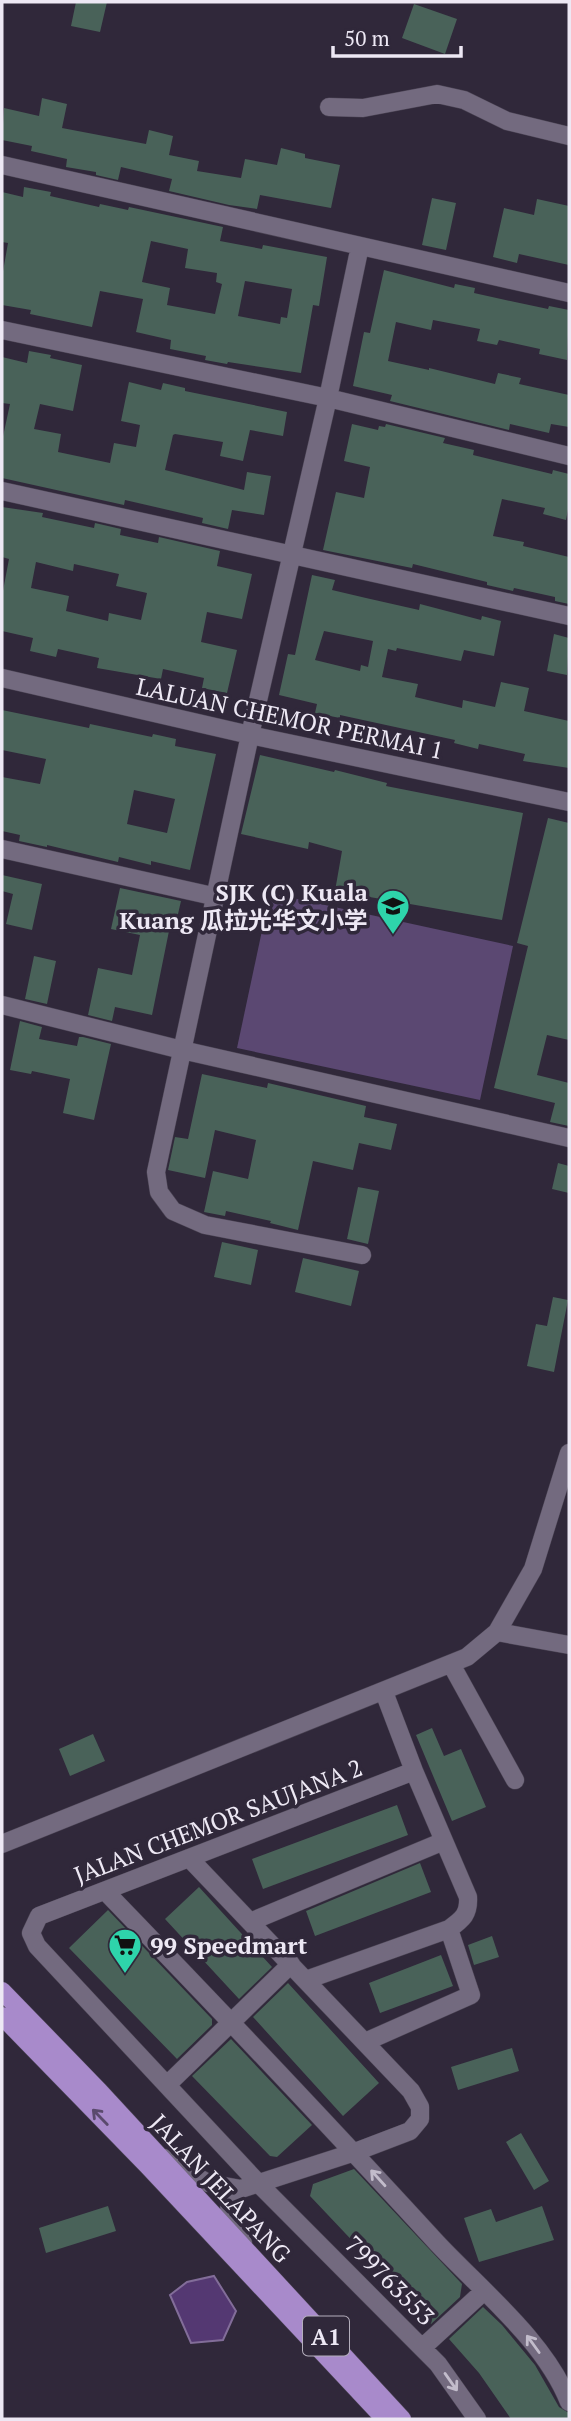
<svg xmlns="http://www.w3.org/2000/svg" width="571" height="2421" font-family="'PT Serif','Noto Sans SC',serif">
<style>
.green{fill:#5b4872}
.water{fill:#543872;stroke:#826d99;stroke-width:2}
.building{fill:#496259;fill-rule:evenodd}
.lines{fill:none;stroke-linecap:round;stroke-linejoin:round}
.minor-casing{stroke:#4b4454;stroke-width:19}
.major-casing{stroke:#4b4454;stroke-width:19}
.minor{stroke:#736a7f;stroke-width:18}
.major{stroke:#a88acb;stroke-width:18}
.oneway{stroke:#5a4a6d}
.oneway2{stroke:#c2bccb}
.labels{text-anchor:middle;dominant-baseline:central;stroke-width:7;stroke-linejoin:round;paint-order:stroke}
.shield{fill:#30283a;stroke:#b4aebc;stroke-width:2}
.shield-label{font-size:23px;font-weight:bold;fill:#ede8f4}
.street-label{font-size:24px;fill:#ede8f4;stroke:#30283a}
.poi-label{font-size:24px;font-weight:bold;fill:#ede8f4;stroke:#30283a;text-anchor:end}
</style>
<rect width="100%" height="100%" fill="#30283a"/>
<!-- green -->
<path class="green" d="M270 893 513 946 480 1100 237 1048Z"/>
<!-- water -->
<path class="water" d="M214 2276 236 2311 223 2340 191 2343 170 2295 187 2282Z"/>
<!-- building -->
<path class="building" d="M76 2H107L100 32 71 26Z
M414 4 457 19 445 54 402 38Z
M42 98 67 104 62 128 146 144 149 130 173 136 169 155 199 161 197 171 241 178 245 159 277 165 281 148 305 154V158L340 165 331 208 260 195 257 209 229 205 169 191 172 179 121 167 118 180 96 175V172L66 167 67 159 31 151 32 146 2 140 4 108 39 116Z
M24 187 51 192 50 196 99 207 100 204 128 210 129 207 223 227 220 241 262 249 263 245 327 257 319 306 313 305 301 373 228 362 227 364 205 360 206 356 170 349 171 340 136 332 143 299 100 291 92 327 30 314 31 310 2 305V277L8 243 2 242V192L23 197ZM151 241 188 249 185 268 217 273 216 282 222 284 215 314 167 305 170 288 142 282ZM245 281 292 289 287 318 281 317 280 324 238 316Z
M432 198 456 203 446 250 422 245Z
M537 199 569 206V265L519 254 517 263 493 257 504 208 534 215Z
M384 270 454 288 455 284 475 288 474 293 515 302 548 309 549 306 569 310 567 360 539 354 540 349 499 340 497 345 477 341 480 329 433 320 431 330 396 322 388 361 429 370V368L495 384 498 373 521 378 519 384 569 395V427L551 424 549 433 510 424 509 430 390 401 392 395 353 386 364 332 370 333Z
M29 351 51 355 50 358 82 365 73 411 40 404 34 429 61 434 58 452 110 463 114 443 136 447 140 425 121 421 129 382 161 390 163 383 185 388V391L287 412 283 436 250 430 243 461 220 456 223 442 175 434 173 435 165 470 244 490 247 472 271 476 264 515 232 510 228 529 202 523 203 518 125 500 124 505 2 478V441L10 404 2 403V357L27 363Z
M352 424 378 430 379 426 385 427 386 424 445 438 443 443 474 450 473 455 552 474 553 470 569 474V504L566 520 543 514 545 508 502 499 493 536 524 542 523 546 569 557V604L555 601V597L514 588 513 591 487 585V582L413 564 412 568 323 550 336 492 364 498 370 467 344 461Z
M2 507 43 513 42 517 94 528 95 523 121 529 120 535 158 543 159 537 220 551 217 566 252 574 242 619 207 612 201 642 237 650 227 693 202 688 204 678 163 669 161 679 97 668 99 658 58 649 56 657 30 651 33 638 2 631V596L9 559 2 557ZM36 562 73 571 74 564 119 574 116 586 147 593 141 620 109 613 108 621 66 611 69 596 31 588Z
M312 575 335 580 332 590 366 598 419 610 420 604 481 620 482 616 501 621 494 656 464 650 461 661 397 648 396 651 388 649 382 677 418 684 415 697 462 708 463 700 495 707 501 682 529 688 524 711 569 721V768L523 761 525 754 479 744 478 749 454 743 455 740 340 715V718L315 713 317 704 279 695 288 654 295 655ZM324 631 373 641 368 667 361 665 360 671 315 660Z
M554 634 569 638 567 675 547 671Z
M2 710 89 728 90 724 152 737 153 734 176 739 175 746 216 754 190 870 151 861V865L119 857 118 862 47 845V847L19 841 20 835 2 831V777L40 784 46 759 2 750ZM134 790 175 799 167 833 127 824Z
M260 755 334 772 335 770 387 783 386 786 523 813 502 920 335 891 342 851 309 842 308 849 241 834Z
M548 818 569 823V1040L547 1035 537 1075 569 1083V1126L550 1122 555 1103 494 1088 528 946 517 943Z
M2 875 42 884 32 930 6 924 13 894 2 891Z
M120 888 181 901 175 927 170 926 152 1015 115 1007 112 1021 88 1015 98 968 132 975 140 935 111 929Z
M34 956 56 961 47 1004 25 999Z
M20 1021 42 1027 39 1039 77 1046 79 1037H83L111 1044 94 1120 63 1113 70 1079 32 1071 31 1074 10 1070Z
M202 1074 267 1088 268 1083 366 1106 364 1117 397 1124 391 1150 359 1143 353 1170 313 1161 298 1230 270 1223 271 1221 226 1211 225 1216 204 1212 213 1171 248 1179 256 1140 215 1130 205 1178 168 1170 175 1137 188 1139Z
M558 1163 569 1166V1193L552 1189Z
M358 1187 379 1191 368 1244 347 1239Z
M222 1242 258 1250 251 1285 214 1277Z
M303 1258 359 1271 351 1306 295 1292Z
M553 1297 568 1300 554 1372 527 1366 536 1324 547 1326Z
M432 1728 444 1756 461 1749 486 1807 452 1821 416 1735Z
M93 1734 105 1761 70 1776 59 1749Z
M397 1805 408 1835 263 1889 252 1859Z
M420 1863 431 1892 315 1936 306 1911Z
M199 1887 272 1967 239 1999 165 1919Z
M108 1910 212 2019V2025L177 2059 69 1948Z
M492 1936 499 1957 474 1965 468 1945Z
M441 1955 453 1986 380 2013 369 1983Z
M288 1983 379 2083 343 2116 253 2017Z
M231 2039 312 2125 277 2157 270 2156 192 2076Z
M512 2048 519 2071 458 2090 451 2067Z
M521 2133 549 2181 534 2190 506 2142Z
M354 2169 462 2284 460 2297 431 2324 310 2196 313 2184Z
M108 2206 116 2231 46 2253 39 2228Z
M542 2206 554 2240 479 2262 464 2218 491 2209 496 2222Z
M483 2307 502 2325 535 2365 559 2407 569 2413V2419H511L479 2373 449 2339Z"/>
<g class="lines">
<defs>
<path id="minor" d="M329 107 363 108 437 94 464 100 507 121 569 136
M2 165 569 293
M360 246 328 398 250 735 156 1172 159 1192 173 1211 205 1225 362 1255
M2 330 328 398 569 456
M2 491 569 616
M2 678 250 735 569 802
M2 849 217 897
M2 1005 182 1050 569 1138
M497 1632 569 1645
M451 1664 515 1780
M414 1771 39 1916 31 1933 37 1946 259 2184 438 2364 477 2419
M2 1844 467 1657 497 1632 533 1569 569 1453
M189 1858 411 2091 420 2107V2119L410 2131 355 2152 241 2189 230 2198 229 2211 243 2243
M105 1891C217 2007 328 2124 437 2243 481 2290 545 2341 569 2402
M250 1922 444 1841
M306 1980 449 1929C463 1919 469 1914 468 1897L414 1771 384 1692
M365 2042 471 1995 449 1929
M167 2085 291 1964
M164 2158 208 2183 241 2189
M422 2348 484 2291"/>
<path id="major" d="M2 1991 99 2091 402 2419
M2 2016 148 2166 385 2419"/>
</defs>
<!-- minor casing -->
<use href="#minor" class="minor-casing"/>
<!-- major casing -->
<use href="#major" class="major-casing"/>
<!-- minor -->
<use href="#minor" class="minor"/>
<!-- major -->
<use href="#major" class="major"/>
</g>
<!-- one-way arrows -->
<defs><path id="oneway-shaft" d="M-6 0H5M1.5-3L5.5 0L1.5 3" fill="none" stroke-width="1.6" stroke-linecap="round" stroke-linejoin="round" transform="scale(1.75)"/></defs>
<use class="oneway" href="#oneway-shaft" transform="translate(100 2117) rotate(-134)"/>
<g class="oneway2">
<use href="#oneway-shaft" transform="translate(378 2178) rotate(-132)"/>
<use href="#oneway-shaft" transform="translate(533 2344) rotate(-126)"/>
<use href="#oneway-shaft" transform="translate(451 2382) rotate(55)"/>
</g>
<!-- icons -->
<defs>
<symbol id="school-pin" viewBox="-11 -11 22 30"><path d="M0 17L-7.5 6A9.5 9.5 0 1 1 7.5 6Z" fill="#2ed4ab" stroke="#30283a"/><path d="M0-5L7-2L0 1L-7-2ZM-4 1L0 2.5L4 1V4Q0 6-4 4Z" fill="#111"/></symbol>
<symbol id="supermarket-pin" viewBox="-11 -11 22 30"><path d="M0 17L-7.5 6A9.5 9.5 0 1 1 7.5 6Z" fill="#2ed4ab" stroke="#30283a"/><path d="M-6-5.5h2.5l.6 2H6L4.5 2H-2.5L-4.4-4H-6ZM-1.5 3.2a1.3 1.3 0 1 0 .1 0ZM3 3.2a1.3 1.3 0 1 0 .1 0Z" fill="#111"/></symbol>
</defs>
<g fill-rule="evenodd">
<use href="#school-pin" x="374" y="887" width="38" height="52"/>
<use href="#supermarket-pin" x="106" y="1926" width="38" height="52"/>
</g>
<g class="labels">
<!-- shield labels -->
<rect class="shield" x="303" y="2316.5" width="46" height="39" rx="5"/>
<g class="shield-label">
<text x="326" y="2336">A1</text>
</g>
<!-- street labels -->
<g class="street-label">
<text transform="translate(290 718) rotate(12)">LALUAN CHEMOR PERMAI 1</text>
<text transform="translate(218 1821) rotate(-21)">JALAN CHEMOR SAUJANA 2</text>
<text transform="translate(221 2188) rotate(47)">JALAN JELAPANG</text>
<text transform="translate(390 2280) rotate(45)">799763553</text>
</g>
<!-- poi labels -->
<g class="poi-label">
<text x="368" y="892">SJK (C) Kuala<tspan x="368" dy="28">Kuang 瓜拉光华文小学</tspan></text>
<text x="150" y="1945" text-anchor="start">99 Speedmart</text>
</g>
</g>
<!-- border -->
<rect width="571" height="2421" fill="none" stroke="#ede8f4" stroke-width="7"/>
<!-- scale -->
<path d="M333 46v10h128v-10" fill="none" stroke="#ede8f4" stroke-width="3.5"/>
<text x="344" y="46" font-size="21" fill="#ede8f4" stroke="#30283a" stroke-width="5" paint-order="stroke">50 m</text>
</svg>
